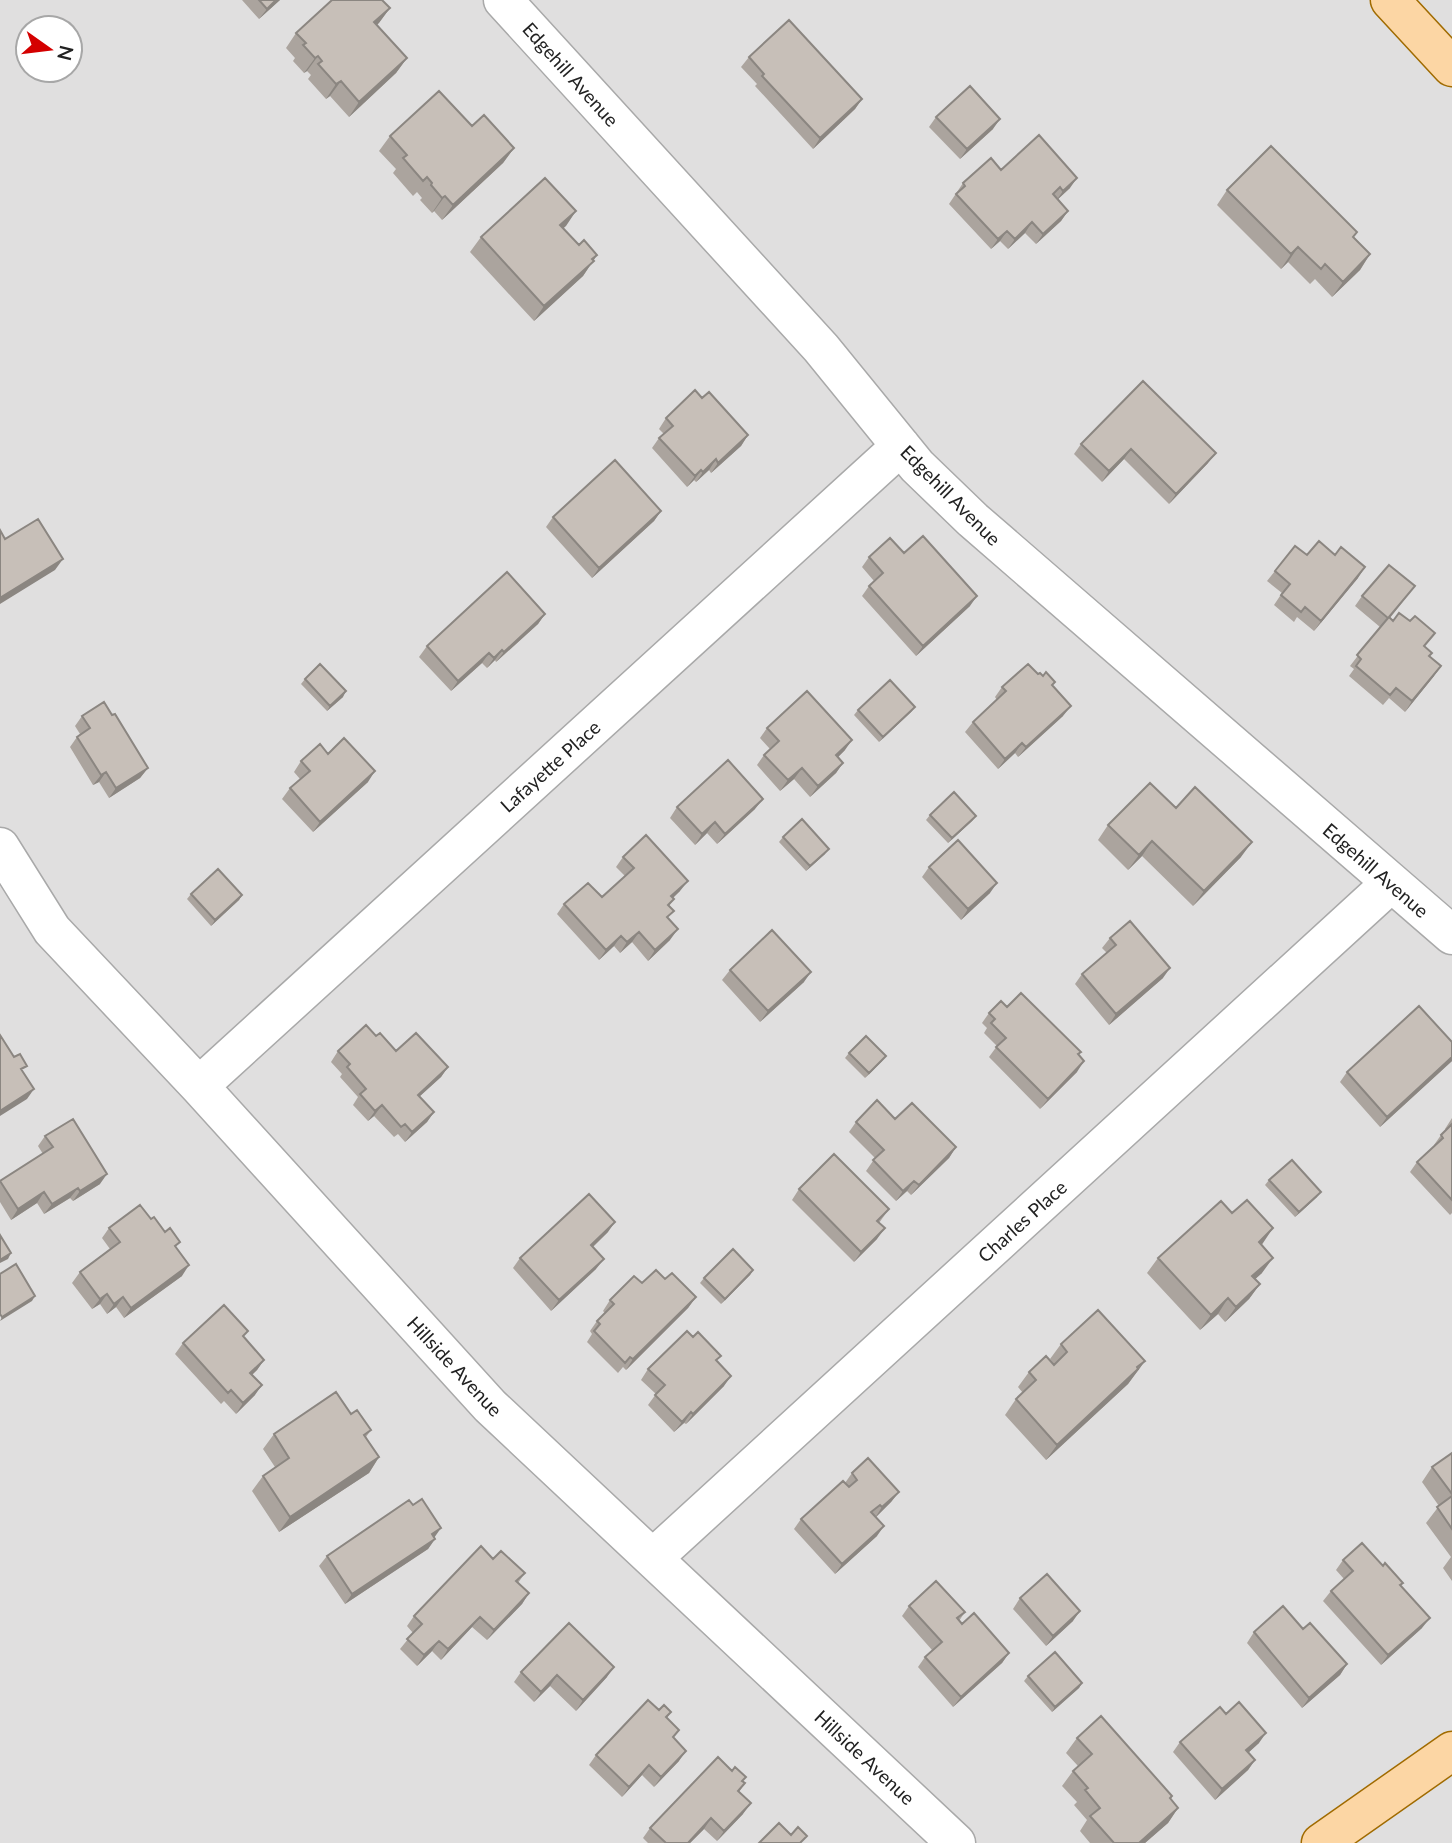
<svg xmlns="http://www.w3.org/2000/svg" width="1452" height="1843" font-family="Lato,sans-serif">
<style>
.residential{fill:#e0dfdf;fill-rule:evenodd}
.lines{fill:none;stroke-linecap:round;stroke-linejoin:round}
.minor-casing{stroke:#a9a9a9;stroke-width:41}
.major-casing{stroke:#a06b00;stroke-width:41}
.minor{stroke:#fff;stroke-width:38}
.major{stroke:#fcd6a4;stroke-width:38}
.wall{fill:#aba49e}
.shaded-wall{fill:#8b8681}
.building{fill:#c7bfb8;stroke:#8b8681;stroke-width:2}
.labels{text-anchor:middle;dominant-baseline:central;stroke-width:6;stroke-linejoin:round;paint-order:stroke}
.street-label{font-size:19px;fill:#222;stroke:#fff}
</style>
<rect width="100%" height="100%" fill="#f2efe9"/>
<!-- residential -->
<path class="residential" d="M0 0H1452V1843H0ZM28 28H70V70H28Z"/>
<g class="lines">
<defs>
<path id="minor" d="M503 0 821 348 917 466 973 520 1452 935
M0 847 52 930 199 1086 490 1406 956 1843
M199 1086 901 446
M653 1558 1391 883"/>
<path id="major" d="M1390 0 1452 67
M1321 1843 1452 1751"/>
</defs>
<!-- minor casing -->
<use href="#minor" class="minor-casing"/>
<!-- major casing -->
<use href="#major" class="major-casing"/>
<!-- minor -->
<use href="#minor" class="minor"/>
<!-- major -->
<use href="#major" class="major"/>
</g>
<!-- wall -->
<path class="wall" d="M242 0H280L259 19Z
M390 8 377 25 407 58 396 73 349 117 330 96 326 99 308 79 311 75 307 71 304 73 293 61 295 58 286 48 296 33Z
M749 57 862 99 855 109 813 149 755 86 757 84 741 67Z
M936 117 993 129 960 159 929 127Z
M472 126 514 148 503 163 442 220 434 211 432 213 420 200 422 198 417 192 413 196 393 173 396 169 379 151 390 136Z
M1001 170 1070 188 1058 199 1068 211 1061 221 1036 244 1025 233 1008 249 1000 241 991 249 949 204 963 183Z
M1227 190 1354 237 1370 254 1360 270 1332 297 1315 279 1310 284 1288 262 1281 269 1217 205Z
M576 211 563 228 579 245 597 255 583 276 534 321 470 252 481 237Z
M1143 381 1208 463 1169 504 1124 459 1102 482 1074 454 1081 444Z
M702 398 748 435 741 446 711 473 709 470 696 482 694 480 687 487 652 448 659 438 664 434 659 429 666 418Z
M661 511 654 521 592 578 546 527 553 517Z
M904 553 970 606 916 656 862 596 869 586 874 581 862 567 869 557Z
M1307 555 1358 578 1314 631 1297 617 1294 622 1274 605 1282 593 1267 581 1275 571Z
M1415 586 1390 618 1425 647 1429 656 1434 676 1405 712 1389 698 1383 705 1349 676 1354 669 1350 666 1380 627 1355 606 1362 596Z
M545 614 538 624 496 662 495 660 487 668 482 663 451 691 419 657 427 646Z
M1038 674 1053 686 1063 716 1018 757 1015 753 998 769 965 732 973 722 997 700 995 697 1002 687Z
M305 679 343 697 327 711 301 684Z
M915 707 911 712 879 742 854 715 858 710Z
M112 715 148 768 140 778 109 798 99 782 93 785 70 747 77 737 80 734 75 726 82 716Z
M767 728 845 750 838 757 843 763 836 773 810 797 794 779 780 791 757 765 764 755 770 749 760 738Z
M328 754 368 782 313 832 282 799 290 788 300 779 294 772 301 761Z
M677 807 755 809 717 844 707 833 695 845 670 818Z
M1176 808 1241 857 1193 906 1142 856 1128 870 1098 840 1108 825Z
M930 815 976 816 972 821 948 843 926 820Z
M783 837 825 854 806 871 779 842Z
M623 857 680 891 673 898 674 899 669 906 668 919 670 940 648 961 632 942 620 953 614 946 599 960 557 914 564 904 602 897 625 876 616 867Z
M929 867 990 893 961 920 922 877Z
M191 894 242 895 239 900 211 926 187 899Z
M1110 938 1163 978 1109 1025 1075 984 1082 974 1107 953 1102 948Z
M730 970 804 982 760 1022 722 980Z
M1007 1007 1081 1052 1078 1055 1077 1072 1040 1109 989 1057 997 1046 984 1033 987 1028 982 1023 989 1013Z
M376 1036 396 1051 448 1067 441 1077 419 1097 434 1112 427 1122 405 1142 398 1134 394 1137 374 1116 368 1121 353 1105 358 1097 340 1077 342 1074 331 1062 338 1051Z
M1452 1042V1061L1380 1127 1340 1082 1347 1072Z
M849 1053 882 1061 865 1078 845 1058Z
M1452 1118V1213L1450 1215 1410 1172 1417 1162 1434 1146V1145L1441 1135 1446 1130 1445 1129Z
M895 1119 956 1147 949 1158 911 1195 907 1191 896 1201 866 1171 875 1158 849 1132 856 1122Z
M45 1136 100 1184 73 1201 70 1198 44 1214 37 1203 11 1220 0 1202V1181L43 1154 38 1146Z
M1269 1180 1317 1197 1295 1217 1265 1185Z
M799 1189 889 1209 879 1223 877 1239 854 1262 792 1200Z
M1232 1213 1263 1243 1261 1245 1262 1273 1255 1279 1260 1284 1249 1299 1225 1322 1218 1314 1200 1330 1147 1273 1158 1258Z
M151 1219 177 1248 182 1276 124 1318 116 1307 107 1314 100 1304 92 1309 72 1283 80 1272 110 1249 102 1238 109 1228Z
M608 1232 593 1247 596 1269 551 1311 513 1268 520 1258Z
M753 1270 750 1275 721 1304 700 1283 704 1278Z
M665 1279 696 1297 688 1308 626 1370 623 1367 618 1373 587 1342 592 1334 590 1331 597 1321 605 1313 603 1311 610 1300 642 1283Z
M244 1337 264 1360 257 1370 252 1375 255 1395 236 1414 224 1401 221 1404 175 1354 183 1343Z
M1061 1344 1145 1361 1128 1384 1046 1460 1005 1415 1016 1399 1023 1393 1018 1387 1029 1372 1054 1365V1364L1050 1359Z
M717 1361 724 1386 686 1424 684 1423 674 1432 648 1405 656 1394 641 1380 648 1369Z
M351 1414 371 1430 366 1437 379 1457 369 1473 279 1532 252 1491 263 1476 275 1467 263 1449 274 1434Z
M1452 1453V1581L1443 1568 1451 1557 1426 1523 1439 1506 1422 1482 1432 1467Z
M852 1473 899 1492 891 1502 876 1517 877 1536 835 1574 794 1529 801 1519 845 1483Z
M434 1537 435 1539 428 1549 345 1604 319 1566 327 1556Z
M493 1559 525 1573 518 1583 529 1593 522 1604 487 1640 472 1627 441 1660 432 1651 417 1666 400 1649 413 1633 407 1626 414 1616Z
M1343 1560 1403 1583 1401 1586 1422 1628 1381 1665 1323 1601 1331 1591 1344 1579 1336 1570Z
M1020 1598 1073 1621 1046 1646 1013 1609Z
M909 1606 965 1612 959 1621 962 1624 1009 1653 1002 1663 953 1707 918 1667 925 1657 932 1650 902 1616Z
M1303 1629 1347 1664 1340 1675 1302 1708 1247 1643 1254 1632Z
M521 1672 607 1677 576 1711 550 1686 534 1702 514 1682Z
M1028 1676 1082 1683 1079 1688 1052 1712 1024 1681Z
M659 1710 671 1712 667 1718 674 1738 679 1761 654 1787 642 1775 622 1797 589 1765 596 1755Z
M1226 1714 1259 1743 1248 1753 1255 1760 1248 1770 1215 1800 1173 1752 1180 1742Z
M1077 1738 1172 1796 1171 1799 1178 1808 1168 1823 1145 1843H1090L1080 1831 1087 1820 1074 1805 1077 1802 1062 1786 1073 1771 1078 1766 1066 1753Z
M732 1771 746 1777 743 1781 745 1783 739 1792 743 1814 717 1841 704 1829 690 1843H648L643 1838 650 1828Z"/>
<!-- shaded-wall -->
<path class="shaded-wall" d="M276 0H280L259 19 267 9Z
M390 8 379 23 363 37 374 22Z
M318 56 307 71 304 73 315 58Z
M407 58 396 73 349 117 359 102Z
M341 81 330 96 326 99 336 84Z
M862 99 855 109 813 149 820 138Z
M1000 119 993 129 960 159 967 149Z
M514 148 503 163 442 220 453 205Z
M1077 178 1070 188 1056 201 1063 191Z
M445 196 434 211 432 213 442 198Z
M576 211 566 226 550 240 560 225Z
M1068 211 1061 221 1036 244 1043 234Z
M1032 222 1025 233 1008 249 1015 239Z
M1007 231 1000 241 991 249 998 239Z
M1298 247 1288 262 1281 269 1291 254Z
M1370 254 1360 270 1332 297 1343 282Z
M597 255 583 276 534 321 544 306Z
M748 435 741 446 711 473 718 463Z
M1131 449 1124 459 1102 482 1109 471Z
M1216 453 1208 463 1169 504 1176 494Z
M716 459 709 470 696 482 703 472Z
M701 470 694 480 687 487 695 476Z
M661 511 654 521 592 578 599 568Z
M63 559 55 570 0 604V598Z
M1365 567 1358 578 1314 631 1321 621Z
M977 596 970 606 916 656 923 646Z
M545 614 538 624 496 662 504 652Z
M502 650 495 660 487 668 494 658Z
M489 653 482 663 451 691 458 681Z
M1441 666 1434 676 1405 712 1412 701Z
M346 691 343 697 327 711 330 706Z
M1071 706 1063 716 1018 757 1026 747Z
M915 707 911 712 879 742 883 737Z
M852 740 845 750 829 766 836 755Z
M1022 743 1015 753 998 769 1005 759Z
M843 763 836 773 810 797 818 786Z
M148 768 140 778 109 798 116 788Z
M802 768 794 779 780 791 788 780Z
M375 771 368 782 313 832 320 822Z
M106 772 99 782 93 785 101 775Z
M763 799 755 809 717 844 725 834Z
M976 816 972 821 948 843 952 838Z
M715 822 707 833 695 845 702 834Z
M1152 841 1142 856 1128 870 1139 855Z
M1252 842 1241 857 1193 906 1204 891Z
M829 849 825 854 806 871 810 866Z
M688 881 680 891 664 906 671 896Z
M997 883 990 893 961 920 968 909Z
M242 895 239 900 211 926 215 920Z
M678 929 670 940 648 961 655 950Z
M639 932 632 942 620 953 627 942Z
M621 936 614 946 599 960 606 950Z
M1170 968 1163 978 1109 1025 1116 1014Z
M811 972 804 982 760 1022 768 1011Z
M886 1056 882 1061 865 1078 869 1073Z
M1452 1057V1061L1380 1127 1387 1117Z
M1084 1061 1077 1072 1040 1109 1048 1099Z
M448 1067 441 1077 410 1105 418 1095Z
M34 1089 27 1099 0 1116V1111Z
M382 1105 374 1116 368 1121 375 1111Z
M434 1112 427 1122 405 1142 412 1132Z
M956 1147 949 1158 911 1195 919 1185Z
M107 1174 100 1184 73 1201 80 1191Z
M914 1181 907 1191 896 1201 903 1191Z
M78 1188 70 1198 44 1214 52 1204Z
M44 1192 37 1203 11 1220 18 1209Z
M1321 1192 1317 1197 1295 1217 1299 1212Z
M615 1222 608 1232 584 1255 591 1245Z
M885 1228 877 1239 854 1262 861 1252Z
M1273 1228 1263 1243 1248 1257 1259 1242Z
M11 1253 8 1259 0 1263V1260Z
M1273 1258 1262 1273 1242 1291 1252 1276Z
M604 1259 596 1269 551 1311 559 1300Z
M189 1265 182 1276 124 1318 131 1308Z
M753 1270 750 1275 721 1304 725 1299Z
M1260 1284 1249 1299 1225 1322 1236 1307Z
M107 1294 100 1304 92 1309 100 1299Z
M35 1296 32 1301 0 1321 2 1317Z
M123 1297 116 1307 107 1314 114 1304Z
M696 1297 688 1308 626 1370 633 1359Z
M1228 1298 1218 1314 1200 1330 1211 1315Z
M264 1360 257 1370 243 1383 250 1373Z
M1145 1361 1128 1384 1046 1460 1057 1445Z
M731 1376 724 1386 686 1424 693 1414Z
M262 1385 255 1395 236 1414 243 1403Z
M691 1412 684 1423 674 1432 682 1422Z
M379 1457 369 1473 279 1532 290 1517Z
M899 1492 891 1502 875 1518 882 1507Z
M884 1526 877 1536 835 1574 842 1564Z
M441 1528 434 1538 432 1534Z
M435 1539 428 1549 345 1604 352 1594Z
M529 1593 522 1604 487 1640 494 1630Z
M1080 1611 1073 1621 1046 1646 1053 1636Z
M480 1617 472 1627 441 1660 448 1649Z
M1430 1618 1422 1628 1381 1665 1388 1655Z
M439 1641 432 1651 417 1666 424 1655Z
M1009 1653 1002 1663 953 1707 961 1697Z
M1347 1664 1340 1675 1302 1708 1309 1698Z
M614 1667 607 1677 576 1711 583 1700Z
M557 1675 550 1686 534 1702 541 1692Z
M1082 1683 1079 1688 1052 1712 1055 1707Z
M1266 1733 1259 1743 1239 1761 1246 1750Z
M686 1751 679 1761 654 1787 661 1777Z
M1255 1760 1248 1770 1215 1800 1222 1789Z
M649 1765 642 1775 622 1797 629 1787Z
M751 1803 743 1814 717 1841 724 1831Z
M1178 1808 1168 1823 1145 1843H1139Z
M711 1818 704 1829 690 1843H688Z"/>
<!-- building -->
<path class="building" d="M259 0H276L267 9Z
M332 0H382L390 8 374 22 407 58 359 102 341 81 336 84 318 64 322 61 318 56 315 58 303 45 306 43 296 33Z
M789 20 862 99 820 138 762 76 764 74 749 57Z
M970 86 1000 119 967 149 936 117Z
M439 91 472 126 484 115 514 148 453 205 445 196 442 198 431 185 432 183 427 177 423 181 403 158 407 155 390 136Z
M1039 135 1077 178 1063 191 1060 187 1053 194 1068 211 1043 234 1032 222 1015 239 1007 231 998 239 956 194 965 186 963 183 991 158 1001 170Z
M1271 146 1357 232 1353 237 1370 254 1343 282 1325 264 1321 269 1298 247 1291 254 1227 190Z
M545 178 576 211 560 225 579 245 584 240 597 255 592 259 594 261 544 306 481 237Z
M1143 381 1216 453 1176 494 1131 449 1109 471 1081 444Z
M695 390 702 398 709 392 748 435 718 463 716 459 703 472 701 470 695 476 659 438 673 426 666 418Z
M615 460 661 511 599 568 553 517Z
M38 519 63 559 0 598V530L5 539Z
M923 536 977 596 923 646 869 586 883 573 869 557 890 538 904 553Z
M1319 541 1335 555 1341 547 1365 567 1321 621 1305 607 1301 612 1281 595 1290 584 1275 571 1295 546 1307 555Z
M1389 565 1415 586 1389 617 1393 621 1399 613 1410 621 1415 616 1435 633 1424 646 1432 653 1429 656 1441 666 1412 701 1396 688 1390 695 1356 666 1361 659 1357 655 1388 618 1362 596Z
M507 572 545 614 504 652 502 650 494 658 489 653 458 681 427 646Z
M320 664 346 691 330 706 305 679Z
M1028 664 1038 674 1040 673 1043 676 1046 672 1055 682 1052 685 1071 706 1026 747 1022 743 1005 759 973 722 1006 691 1002 687Z
M890 680 915 707 883 737 858 710Z
M807 691 852 740 836 755 843 763 818 786 802 768 788 780 764 755 779 741 767 728Z
M104 702 112 715 115 714 148 768 116 788 106 772 101 775 77 737 90 728 82 716Z
M344 738 375 771 320 822 290 788 310 771 301 761 320 744 328 754Z
M728 760 763 799 725 834 715 822 702 834 677 807Z
M1150 783 1176 808 1195 787 1252 842 1204 891 1152 841 1139 855 1108 825Z
M954 792 976 816 952 838 930 815Z
M802 819 829 849 810 866 783 837Z
M646 835 688 881 671 896 674 899 668 905 674 911 667 917 678 929 655 950 639 932 627 942 621 936 606 950 564 904 588 883 602 897 634 868 623 857Z
M958 840 997 883 968 909 929 867Z
M218 869 242 895 215 920 191 894Z
M1130 921 1170 968 1116 1014 1082 974 1116 945 1110 938Z
M772 930 811 972 768 1011 730 970Z
M1021 993 1081 1052 1078 1054 1084 1061 1048 1099 996 1047 1006 1038 991 1023 995 1019 989 1013 1001 1001 1007 1007Z
M1419 1006 1452 1042V1057L1387 1117 1347 1072Z
M366 1025 376 1036 380 1033 396 1051 416 1033 448 1067 418 1095 434 1112 412 1132 405 1124 401 1127 382 1105 375 1111 360 1094 366 1089 347 1067 350 1064 338 1051Z
M0 1035 14 1057 20 1054 27 1066 21 1069 34 1089 0 1111Z
M866 1036 886 1056 869 1073 849 1053Z
M877 1100 895 1119 912 1103 956 1147 919 1185 914 1181 903 1191 873 1160 884 1150 856 1122Z
M73 1119 107 1174 80 1191 78 1188 52 1204 44 1192 18 1209 0 1181 53 1147 45 1136Z
M1452 1124V1200L1417 1162 1443 1138 1441 1135Z
M834 1154 889 1209 877 1221 885 1228 861 1252 799 1189Z
M1292 1160 1321 1192 1299 1212 1269 1180Z
M589 1194 615 1222 591 1245 604 1259 559 1300 520 1258Z
M1247 1200 1273 1228 1259 1242 1273 1258 1252 1276 1260 1284 1236 1307 1228 1298 1211 1315 1158 1258 1221 1201 1232 1213Z
M140 1205 151 1219 154 1217 165 1232 170 1228 180 1242 175 1246 189 1265 131 1308 123 1297 114 1304 107 1294 100 1299 80 1272 120 1242 109 1228Z
M0 1235 11 1253 0 1260Z
M733 1249 753 1270 725 1299 704 1278Z
M16 1264 35 1296 2 1317 0 1314V1274Z
M656 1270 665 1279 672 1273 696 1297 633 1359 630 1357 625 1363 594 1331 600 1324 597 1321 614 1304 610 1300 634 1276 642 1283Z
M224 1305 248 1331 243 1336 264 1360 250 1373 262 1385 243 1403 231 1390 228 1393 183 1343Z
M1098 1310 1145 1361 1137 1367 1138 1369 1057 1445 1016 1399 1036 1380 1029 1372 1046 1356 1054 1365 1067 1352 1061 1344Z
M687 1331 693 1337 698 1332 721 1356 716 1360 731 1376 693 1414 691 1412 682 1422 655 1395 665 1385 648 1369Z
M336 1392 351 1414 357 1410 371 1430 364 1435 379 1457 290 1517 263 1476 289 1458 274 1434Z
M1452 1453V1494L1432 1467Z
M868 1458 899 1492 882 1507 880 1505 871 1512 884 1526 842 1564 801 1519 843 1481 849 1487 857 1480 852 1473Z
M1452 1496V1529L1437 1507Z
M422 1499 441 1528 432 1534 435 1539 352 1594 327 1556 409 1500 413 1505Z
M1362 1543 1383 1566 1385 1563 1403 1583 1400 1585 1430 1618 1388 1655 1331 1591 1353 1571 1343 1560Z
M481 1546 493 1559 501 1551 525 1573 516 1581 529 1593 494 1630 480 1617 448 1649 439 1641 424 1655 407 1639 422 1624 414 1616Z
M1047 1574 1080 1611 1053 1636 1020 1598Z
M936 1581 965 1612 957 1618 962 1624 974 1613 1009 1653 961 1697 925 1657 942 1642 909 1606Z
M1283 1606 1303 1629 1310 1623 1347 1664 1309 1698 1254 1632Z
M569 1623 614 1667 583 1700 557 1675 541 1692 521 1672Z
M1055 1652 1082 1683 1055 1707 1028 1676Z
M648 1700 659 1710 664 1705 671 1712 666 1717 679 1730 673 1737 686 1751 661 1777 649 1765 629 1787 596 1755Z
M1239 1702 1266 1733 1246 1750 1255 1760 1222 1789 1180 1742 1220 1707 1226 1714Z
M1101 1716 1172 1796 1170 1798 1178 1808 1139 1843H1114L1090 1816 1100 1808 1085 1790 1088 1788 1073 1771 1092 1754 1077 1738Z
M718 1757 732 1771 735 1767 746 1777 742 1781 745 1783 738 1791 751 1803 724 1831 711 1818 688 1843H666L650 1828Z
M779 1823 791 1835 798 1827 807 1836 800 1843H759Z"/>
<g class="labels">
<!-- street labels -->
<g class="street-label">
<text transform="translate(571 74) rotate(48)">Edgehill Avenue</text>
<text transform="translate(951 495) rotate(45)">Edgehill Avenue</text>
<text transform="translate(550 766) rotate(-42)">Lafayette Place</text>
<text transform="translate(1376 870) rotate(41)">Edgehill Avenue</text>
<text transform="translate(1022 1221) rotate(-42)">Charles Place</text>
<text transform="translate(455 1366) rotate(47)">Hillside Avenue</text>
<text transform="translate(865 1757) rotate(43)">Hillside Avenue</text>
</g>
</g>
<!-- north arrow -->
<g transform="translate(49 49) rotate(104)"><circle r="33" fill="#ffffff" stroke="#a7a7a7" stroke-width="2"/>
<path d="M0-5L12 26L0 18L-12 26Z" fill="#d40000"/>
<text y="-10" font-size="19" font-weight="bold" text-anchor="middle" fill="#222222">N</text>
</g>
</svg>
